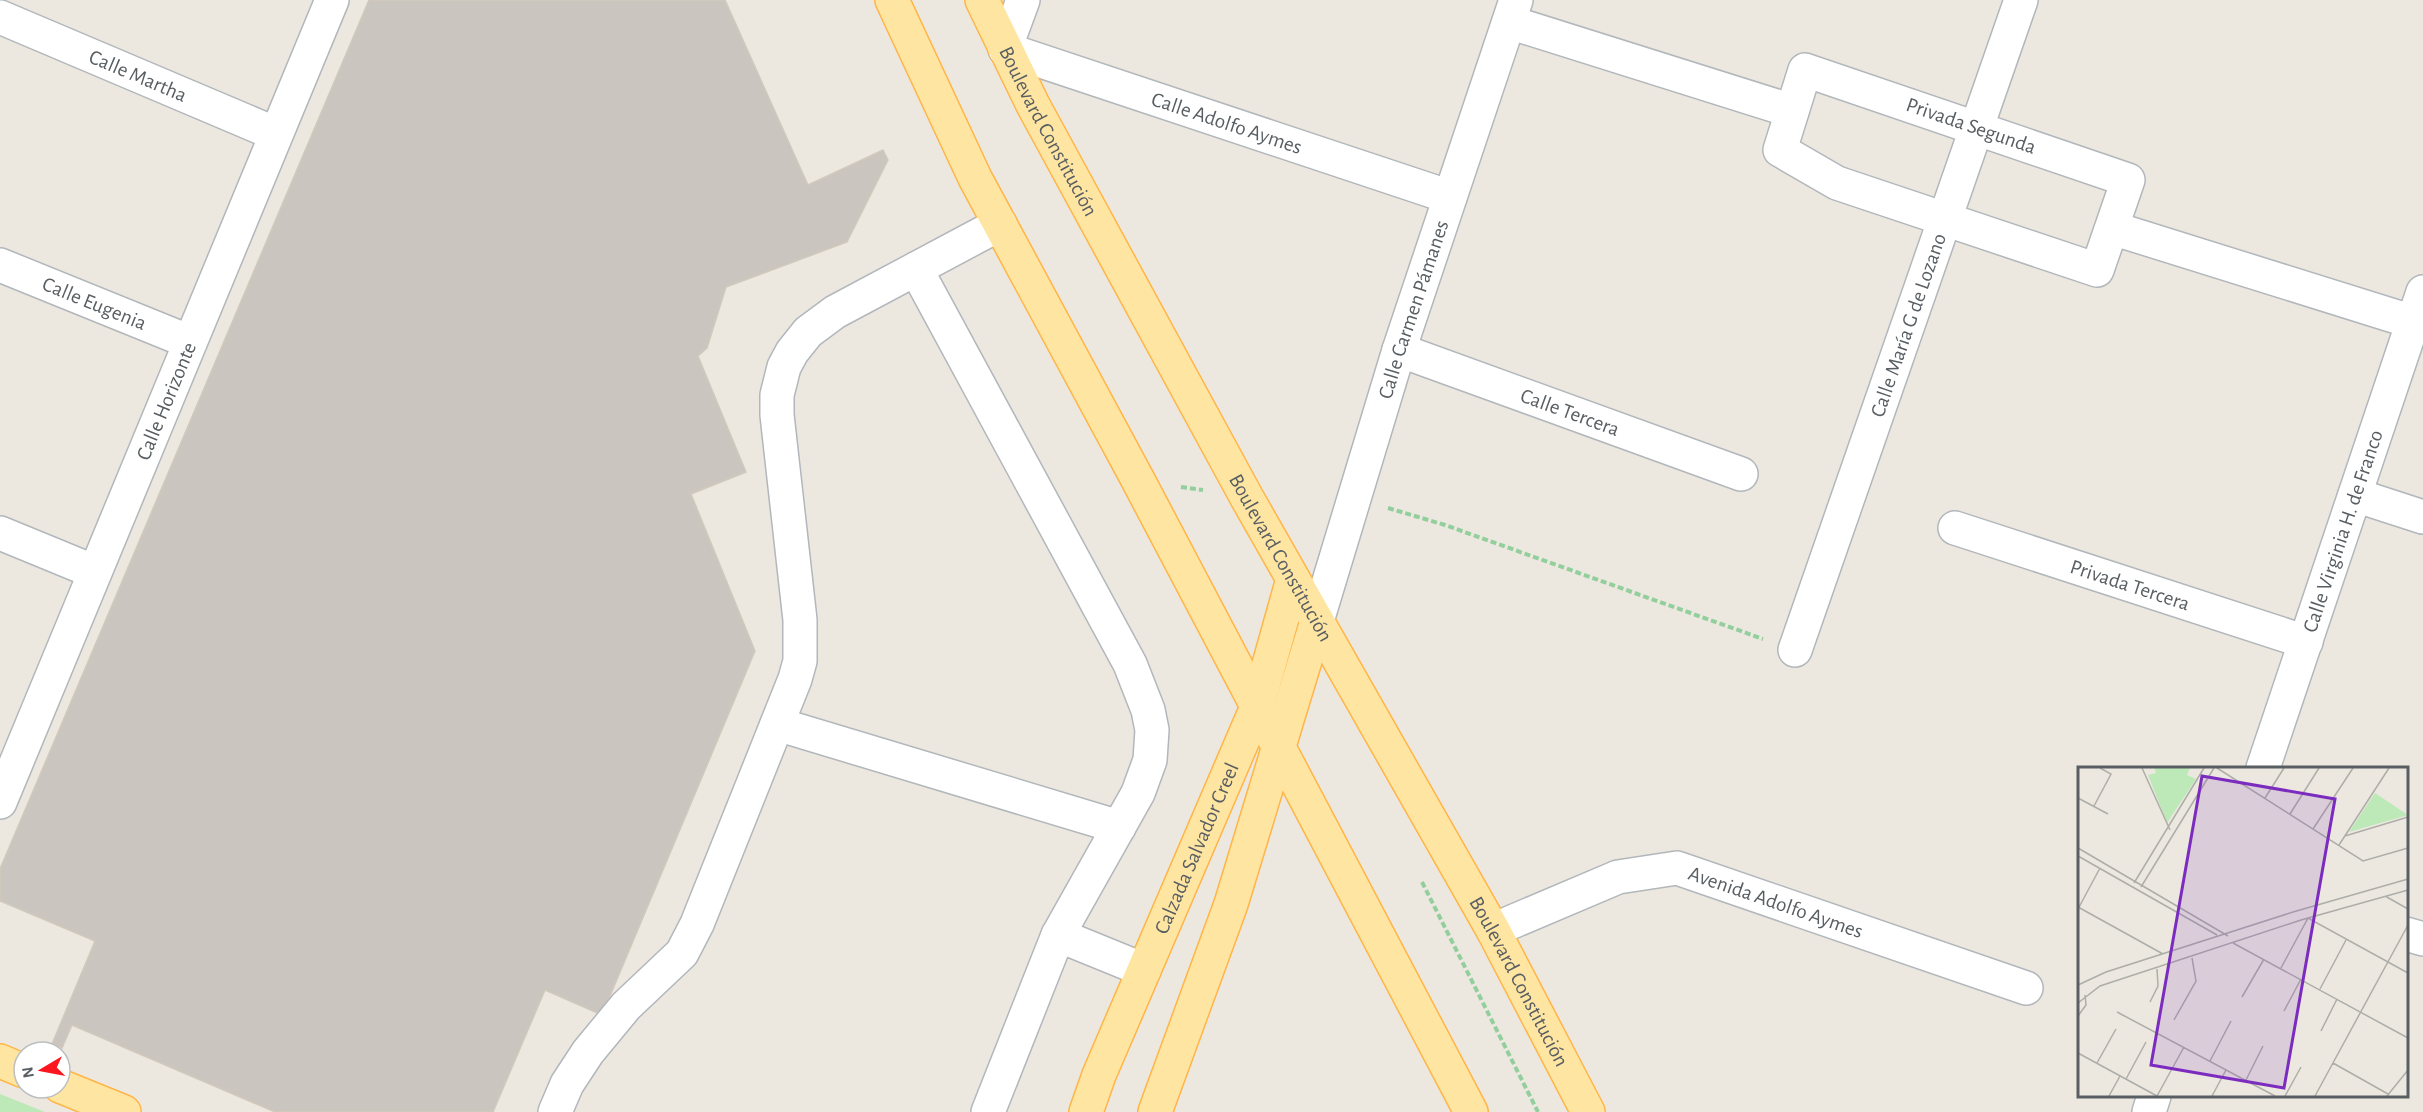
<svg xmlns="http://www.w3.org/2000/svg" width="2423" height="1112" font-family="'Alegreya Sans',sans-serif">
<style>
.green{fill:#bde8b8}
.building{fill:#cac5be;stroke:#d2c9bd;stroke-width:1.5}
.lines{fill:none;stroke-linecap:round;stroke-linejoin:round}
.minor-casing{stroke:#b2b7bc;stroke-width:36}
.major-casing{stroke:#ffb546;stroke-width:36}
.path{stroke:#92cf9c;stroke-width:4;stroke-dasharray:6 3;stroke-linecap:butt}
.minor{stroke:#fff;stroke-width:33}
.major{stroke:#ffe5a2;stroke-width:33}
.labels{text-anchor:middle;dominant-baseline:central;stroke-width:6;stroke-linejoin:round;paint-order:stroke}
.street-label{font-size:21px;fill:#585e62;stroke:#fff}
.inset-road{fill:none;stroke:#adada9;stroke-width:1.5}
.view{fill:#7b2cbf;fill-opacity:0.15;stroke:#7b2cbf;stroke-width:3}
.inset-edge{fill:none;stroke:#585e62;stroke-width:3}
</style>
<rect width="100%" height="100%" fill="#ede8df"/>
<!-- green -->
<path class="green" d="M0 1094 45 1112H0Z"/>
<!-- building -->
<path class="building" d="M369 0H725L808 185 883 150 888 160 847 242 726 287 707 348 698 356 746 472 691 494 755 651 602 1015 545 990 493 1112H275L72 1025 62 1048 52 1044 95 941 0 901V869Z"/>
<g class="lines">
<defs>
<g id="minor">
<path id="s1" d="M1023 0 1005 49 1450 197"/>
<path id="s2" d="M0 17 276 134"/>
<path d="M1509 22 1792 111"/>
<path d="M1805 70 2128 180 2097 270 1837 183 1780 150Z"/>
<path d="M2112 228 2413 322"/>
<path id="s3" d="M0 265 190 342"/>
<path d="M916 269 1130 664 1148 710 1152 730 1150 760 1138 793 1058 935"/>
<path id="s4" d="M1399 350 1741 474"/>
<path d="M2355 495 2423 517"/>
<path id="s5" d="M1955 528 2306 642"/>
<path d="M0 533 95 572"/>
<path id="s6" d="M1317 621 1399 350 1516 0"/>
<path id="s7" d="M1795 650 2021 0"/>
<path d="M777 724 1119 827"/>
<path id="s8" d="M2263 768 2423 292"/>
<path id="s9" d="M0 802 332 0"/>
<path id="s10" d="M1493 930 1618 877 1677 868 2026 988"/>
<path d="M2406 934 2423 939"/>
<path d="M555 1112 567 1084 588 1052 626 1006 682 953 697 924 795 679 800 661V620L777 415V395L784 367 792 352 808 332 835 312 1000 224"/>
<path d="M988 1112 1058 935 1144 970"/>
<path d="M2149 1112 2154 1096"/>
</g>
<g id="major">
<path d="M892 0 975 178 1138 480 1471 1112"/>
<path id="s11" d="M982 0 1033 105 1247 498 1493 930 1588 1112"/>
<path d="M0 1061 24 1071"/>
<path d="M60 1086 124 1112"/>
<path id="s12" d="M1086 1112 1099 1075 1257 707 1293 579"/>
<path d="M1155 1112 1231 904 1317 621"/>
</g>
</defs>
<!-- minor casing -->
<use href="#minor" class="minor-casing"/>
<!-- major casing -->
<use href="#major" class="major-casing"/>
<!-- path -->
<path class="path" d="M1181 487 1203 490
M1388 508 1445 525 1763 639
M1422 882 1538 1112"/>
<!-- minor -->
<use href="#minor" class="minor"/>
<!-- major -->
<use href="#major" class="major"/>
</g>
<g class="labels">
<!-- street labels -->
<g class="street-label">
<text stroke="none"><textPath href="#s2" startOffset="150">Calle Martha</textPath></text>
<text stroke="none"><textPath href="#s1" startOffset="286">Calle Adolfo Aymes</textPath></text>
<text transform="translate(1971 126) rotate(19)">Privada Segunda</text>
<text stroke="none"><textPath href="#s11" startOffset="147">Boulevard Constitución</textPath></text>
<text stroke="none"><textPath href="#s3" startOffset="102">Calle Eugenia</textPath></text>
<text stroke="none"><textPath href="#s6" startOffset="326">Calle Carmen Pámanes</textPath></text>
<text stroke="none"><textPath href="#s7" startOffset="344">Calle María G de Lozano</textPath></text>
<text stroke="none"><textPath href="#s9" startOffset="434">Calle Horizonte</textPath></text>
<text stroke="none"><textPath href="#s4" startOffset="182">Calle Tercera</textPath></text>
<text stroke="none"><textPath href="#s8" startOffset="250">Calle Virginia H. de Franco</textPath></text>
<text stroke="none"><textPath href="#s11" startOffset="633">Boulevard Constitución</textPath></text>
<text stroke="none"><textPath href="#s5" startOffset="184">Privada Tercera</textPath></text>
<text stroke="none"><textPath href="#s12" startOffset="286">Calzada Salvador Creel</textPath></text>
<text stroke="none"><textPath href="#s10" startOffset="300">Avenida Adolfo Aymes</textPath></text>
<text stroke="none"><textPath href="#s11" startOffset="1119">Boulevard Constitución</textPath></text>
</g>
</g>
<!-- overview -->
<g transform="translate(2078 767)">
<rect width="330" height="330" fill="#ede8df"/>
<path d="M76 1H112L109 8 118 12 89 56 70 8 78 6ZM297 26 330 48 271 65Z" fill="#bde8b8"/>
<path class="inset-road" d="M64 1 92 63M139 1 285 94 330 81M0 31 30 47M187 31 206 1M16 39 33 7 22 1M212 47 241 1M235 62 275 1M267 69 330 50M261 78 311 1M0 81 150 169M0 89 139 168M56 116 126 1M63 120 136 1M307 129 330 142M0 140 85 187M0 142 22 101M155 176 330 271M203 201 230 151 330 206M0 218 28 205 215 145 330 112M242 222 268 173M164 230 186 192M72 235 80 219 79 202M0 236 22 219 223 153 330 123M206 244 223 212M39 245 197 329M0 249 8 238 7 228M96 253 118 214 114 191M243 264 259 232M0 286 79 329M132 294 153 254M19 296 38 262M255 296 310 327M48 312 68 275M168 313 185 279M31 329 42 309M79 329 106 280M134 329 148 303M207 329 223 300M237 329 330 158M309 329 330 303"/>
<path class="view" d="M124 9 257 32 206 321 73 298Z"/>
<rect width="330" height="330" class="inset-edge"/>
</g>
<!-- north arrow -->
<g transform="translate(42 1070) rotate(260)"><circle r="28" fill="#ffffff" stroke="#bcbfc0" stroke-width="1.5"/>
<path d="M0-4.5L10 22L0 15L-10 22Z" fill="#fc1620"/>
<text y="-9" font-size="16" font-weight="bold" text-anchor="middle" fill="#585e62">N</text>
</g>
</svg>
